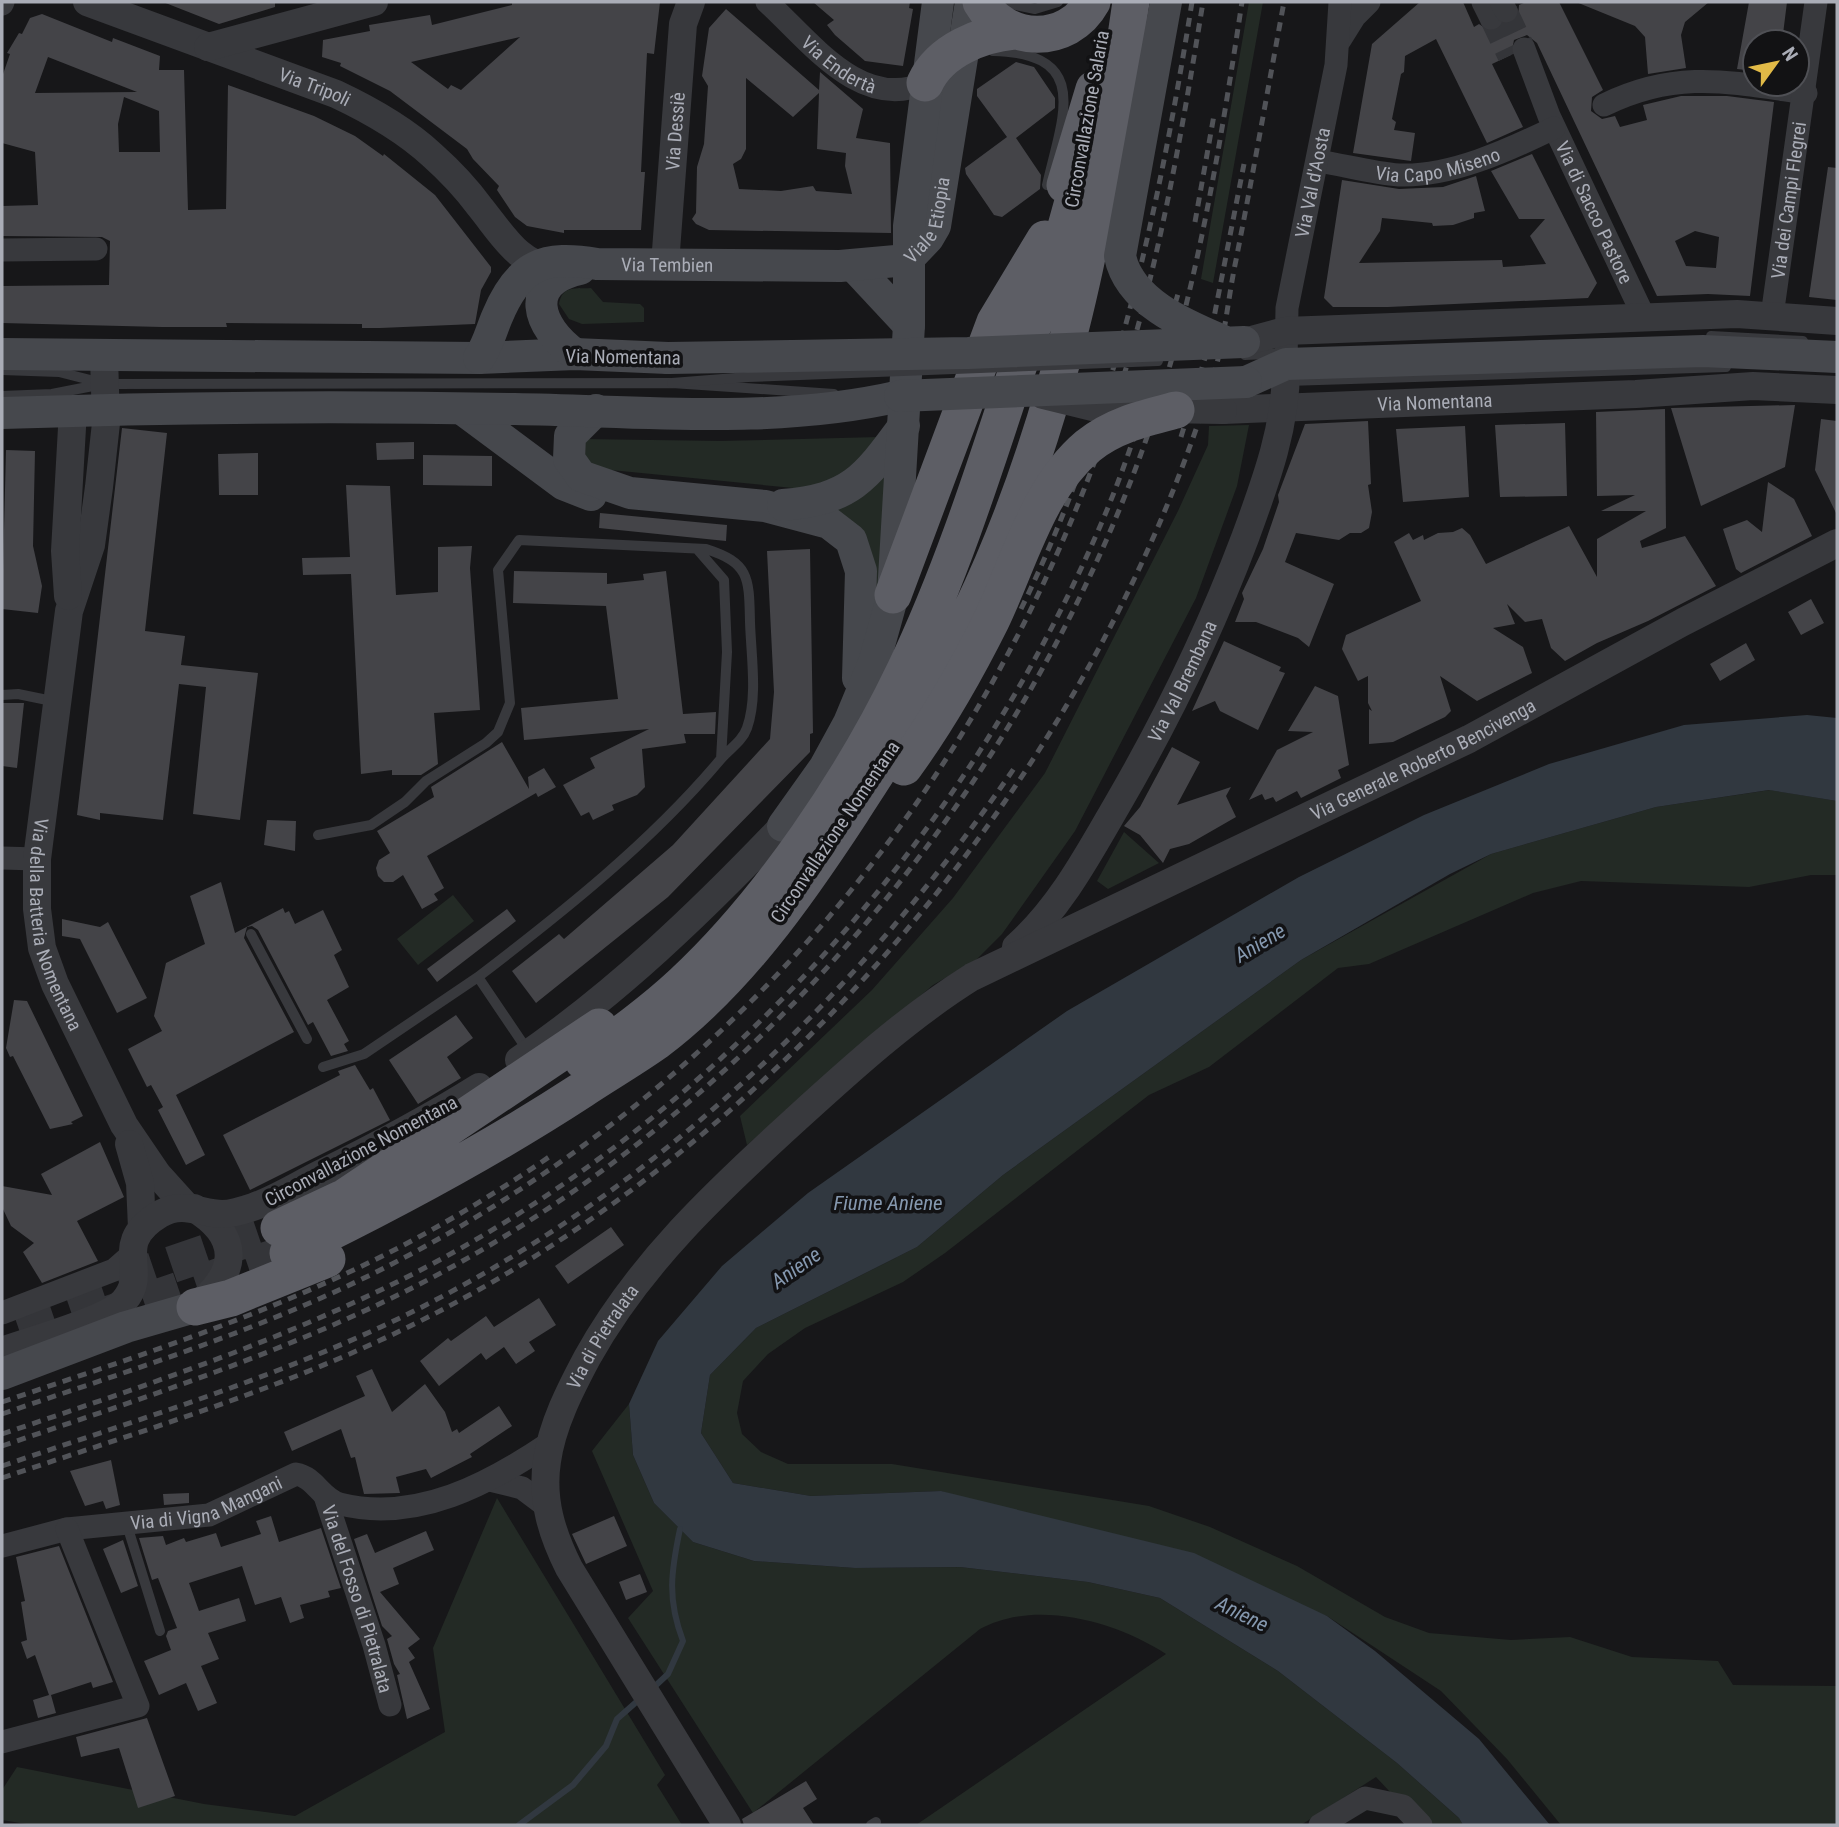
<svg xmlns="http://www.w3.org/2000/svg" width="1839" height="1827" font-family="'Roboto Condensed',sans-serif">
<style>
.green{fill:#232a25}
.water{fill:#313840}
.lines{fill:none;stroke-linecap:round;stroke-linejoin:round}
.stream{stroke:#313840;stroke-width:6}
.building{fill:#444448;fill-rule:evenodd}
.minor-tunnel{stroke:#343539;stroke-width:23;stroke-dasharray:23 11;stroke-linecap:butt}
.trunk-tunnel{stroke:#343539;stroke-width:37;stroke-dasharray:37 18;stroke-linecap:butt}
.service{stroke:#38393d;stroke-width:10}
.minor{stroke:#38393d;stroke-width:23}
.tertiary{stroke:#38393d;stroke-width:28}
.secondary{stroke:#46484d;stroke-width:32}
.trunk{stroke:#5d5e65;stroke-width:37}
.rail{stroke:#515358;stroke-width:5;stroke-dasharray:9 7;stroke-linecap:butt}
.service-bridge{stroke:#38393d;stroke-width:10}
.tertiary-bridge{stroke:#38393d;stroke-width:28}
.secondary-bridge{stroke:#46484d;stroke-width:32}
.trunk-bridge{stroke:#5d5e65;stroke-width:37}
.labels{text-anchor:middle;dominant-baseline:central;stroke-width:7;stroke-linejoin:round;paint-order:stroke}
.street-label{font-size:19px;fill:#aaadb7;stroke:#121214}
.water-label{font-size:21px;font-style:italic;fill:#8598af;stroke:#121214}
</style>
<rect width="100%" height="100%" fill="#171719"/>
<!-- green -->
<path class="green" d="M1249 2H1263L1213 283 1201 279Z
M591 288 603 302 640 304 644 308V322L582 324 569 319 559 304C562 285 576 289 591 288Z
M1249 425 1237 486 1196 598 1075 831 1002 934 976 960 933 985 747 1145 740 1116 872 990 953 898 1045 773 1178 511 1208 445 1209 426Z
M879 437 862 465 814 490 580 467 583 439 721 441Z
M888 463 875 627 834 512Z
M1770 790 1837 801V875H1811L1749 887 1581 881 1533 893 1369 964 1338 968 1209 1067 1149 1095 945 1253 903 1282 805 1328 768 1354 743 1381 737 1413 742 1434 761 1452 788 1464H892L1149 1506 1210 1527 1297 1566 1385 1617 1429 1633 1511 1640 1570 1637 1632 1657 1718 1661 1733 1685 1837 1686V1825H1561L1507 1759 1441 1691 1327 1616 941 1491 811 1496 733 1483 701 1433 710 1375 756 1328 917 1247 1003 1175 1301 960 1491 854 1656 807Z
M1124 832 1159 863 1108 889 1097 881Z
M453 895 474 921 418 965 397 939Z
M629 1404 633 1455 654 1503 693 1542 754 1561 855 1568 960 1567 1088 1582 1160 1598 1278 1671 1397 1763 1459 1818 1463 1825H1421L1376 1777 1301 1825H916L1166 1654C1115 1621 1035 1599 980 1629L753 1813 628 1618 653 1591 592 1451Z
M497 1498 665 1775 657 1785 682 1825H32L2 1820V1790L17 1767 204 1804 295 1816 445 1732 433 1648Z"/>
<!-- water -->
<path class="water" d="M1807 715 1837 718V801L1769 790 1656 807 1491 854 1450 874 1301 960 1003 1175 917 1247 756 1328 710 1375 701 1433 733 1483 811 1496 941 1491 1194 1553 1327 1616 1375 1651 1479 1739 1550 1825H1463L1459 1818 1397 1763 1278 1671 1160 1598 1088 1582 960 1567 855 1568 754 1561 693 1542 654 1503 633 1455 629 1404 658 1341 722 1266 808 1193 1067 1011 1299 877 1424 815 1549 764 1684 725Z"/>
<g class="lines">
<!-- stream -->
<path class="stream" d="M653 1688 668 1674 683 1641C667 1599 671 1572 680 1529
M519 1825 573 1785 606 1746 617 1719 642 1697"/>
</g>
<!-- building -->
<path class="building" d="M163 2H275V7L219 24Z
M512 2H660L654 54 647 53 641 172H645L641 230H564V233L527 226 515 217 497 190 499 186 473 159 467 149 390 91 340 66 341 63 322 57 323 40 370 31 369 25 430 15 432 25 512 5ZM520 37 461 90 451 85 448 89 411 62Z
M813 2H910L909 8 913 9 903 66 865 61 835 35 827 25 834 20Z
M1420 2H1463L1474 27 1479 24 1491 32 1513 23 1518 18 1519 5 1526 2H1559L1603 90 1592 97 1591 111 1602 119 1615 116 1620 127 1647 120 1643 105 1681 96H1727L1774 102 1750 296 1708 294 1657 296 1537 43 1527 35 1514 40 1511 55 1492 64 1523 127 1487 143 1436 39 1405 56 1404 72 1401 74 1392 119 1396 122 1394 130 1415 133 1411 161 1353 153 1372 44ZM1695 231 1719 237 1716 268 1686 266 1675 241Z
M1576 2H1709L1685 22 1681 35 1686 68 1648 74 1645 37 1635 26Z
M1749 2H1787L1782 42H1755V71L1737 69Z
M726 9 819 90 820 72 863 109 856 138 890 143 891 233 709 230 696 224 692 219 696 213 697 167 704 144 708 86 702 76 709 28ZM746 78 793 117 819 93 817 149 846 153 845 166 852 194 816 191 813 186 781 191 739 189 733 164 741 159 746 149Z
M42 14 112 42 113 38 160 56 159 70H184L188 210 226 209 228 85 314 116 355 136 383 156 384 154 435 195 491 267V272L481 290 475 324 380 328H362V324L226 323 227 327H162L2 323V286L109 285 110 241 102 237 2 236V206L38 205 35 152 2 143V77L10 54 7 53 19 33 22 34 30 18ZM48 57 137 92 35 93ZM124 97 159 111 160 152H119L118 124Z
M1016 62 1034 67 1055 98V108L1016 138 1041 175 1040 189 1002 217 994 215 966 174 965 168 1007 137 977 96V89Z
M1532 154 1597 283 1588 298 1388 307H1333L1324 298 1342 180 1399 189 1443 187 1476 176 1485 211 1474 213V218L1453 225 1433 226 1432 223 1382 218 1380 231 1359 263 1502 260 1503 267 1546 264 1530 236 1545 219H1519L1491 171Z
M1828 167 1837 168V300L1809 297Z
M1795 405 1785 467 1701 506 1671 408Z
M1665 409 1666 528 1640 541 1642 548 1685 536 1716 586 1648 621 1597 643 1565 661 1551 648 1542 619 1525 622 1507 604 1515 624 1493 628 1523 647 1532 673 1477 701 1440 676 1451 711 1445 717 1393 742 1369 744V709L1372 711 1368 703V676L1358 681 1342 649 1346 635 1421 601 1394 542 1409 533 1413 540 1423 535 1424 540 1438 533 1453 532 1462 528 1470 535 1486 564 1569 526 1597 577V539L1646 511H1601L1635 495 1597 496 1596 412Z
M1821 419 1837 421V515L1815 470Z
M1368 421 1371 484 1368 485 1372 512 1369 528 1361 533H1350L1339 540 1296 533 1285 562 1334 584 1309 647 1298 638 1256 622H1235L1244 599 1242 593 1263 549 1279 502 1278 495 1305 424Z
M1565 423 1567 496 1500 497 1495 425Z
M1465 426 1469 497 1403 502 1396 429Z
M122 428 167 433 145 631 185 636 181 665 258 673 240 820 193 814 206 687 179 684 163 820 100 813V820L77 815Z
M414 442V459L377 460 376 443Z
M6 450 35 451 33 546 42 586 38 613 2 609Z
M258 453V495H219L218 454Z
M423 455 492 456V486L423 485Z
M1768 482 1794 499 1812 536 1741 573 1736 569 1723 529 1747 520 1762 532Z
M346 485 390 486 396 595 438 592V547L472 546 470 568 480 710 434 713 438 764 421 775H392V770L361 774 351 574 303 575 302 558 350 557Z
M600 513 727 525 726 541 599 528Z
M810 549 813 733 810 734V752L668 897 536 1003 512 971 559 934 564 939 673 845 770 739 774 692 767 551Z
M514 571 607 573V584L644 580 643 574 666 571 683 714 716 712 715 734H684L686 743 642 749 645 787 637 795 612 805 614 810 593 820 589 812 581 816 563 785 595 768 590 758 649 729 524 740 521 708 618 699 606 606 513 603Z
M1811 599 1824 623 1801 635 1788 612Z
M1224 641 1281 667 1279 671 1285 673 1258 730 1220 711 1215 701 1192 711Z
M1746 643 1755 660 1720 681 1710 664Z
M1315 686 1338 696 1349 765 1338 770 1341 778 1301 798 1297 791 1276 802 1273 797 1265 800 1262 794 1249 800 1277 750 1313 732 1288 731Z
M2 703H24L17 768 2 766Z
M502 742 529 789 528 777 544 768 556 787 538 797 536 793 427 856 444 888 434 894 438 900 422 909 403 875 393 882H384L378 876 376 868 379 860 390 853 377 831 434 797 431 787Z
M1172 747 1200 762 1177 805 1231 787 1226 796 1236 817 1189 844 1170 849 1163 863 1140 835 1124 826 1140 807Z
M267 820 296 821 295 851 264 845Z
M221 882 235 933 283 908 285 913 289 911 295 924 323 910 342 950 334 955 349 987 327 1000 349 1041 344 1044 348 1051 331 1056 313 1022 308 1025 258 930 252 926 247 927 244 938 294 1032 176 1095 205 1155 186 1165 158 1110 163 1107 151 1085 147 1087 128 1049 162 1031 154 1016 166 963 205 944 190 896Z
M507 909 516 921 437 982 427 969Z
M62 919 100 927 108 922 147 998 117 1013 80 939 62 936Z
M14 1000 27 1001 83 1116 71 1122 73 1124 50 1129 13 1056 10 1057 6 1048Z
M456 1015 473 1038 447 1057 461 1078 418 1104 389 1060Z
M355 1065 370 1090 373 1088 390 1120 250 1190 223 1135 340 1075 338 1071Z
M100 1142 124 1197 77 1221 98 1261 42 1283 23 1252 34 1243 11 1226 2 1207V1186L52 1195 41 1174Z
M611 1227 624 1245 568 1284 555 1266Z
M539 1298 556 1325 529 1342 535 1351 516 1364 504 1347 486 1360 481 1353 439 1386 420 1361 448 1338 451 1341 486 1316 494 1327Z
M372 1369 392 1412 425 1384 445 1412 452 1432 457 1429 459 1433 499 1406 512 1426 470 1454 472 1457 431 1478 426 1469 396 1477 400 1493 364 1494 355 1457 351 1458 341 1429 292 1451 284 1432 365 1396 356 1376Z
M111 1460 120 1505 106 1509 103 1501 85 1506 70 1471Z
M189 1493V1503L164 1505 163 1494Z
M271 1516 279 1542 321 1528 341 1588 328 1591 330 1597 300 1605 304 1618 290 1623 281 1597 255 1605 242 1566 189 1583 199 1611 239 1598 246 1621 208 1633 219 1659 201 1666 217 1703 198 1711 186 1683 159 1695 144 1661 171 1650 166 1636 168 1631 177 1628 158 1578 152 1580 139 1538 163 1536 166 1545 184 1538 186 1542 216 1533 221 1547 261 1534 256 1521Z
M614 1516 627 1546 586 1564 572 1534Z
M426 1531 434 1550 393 1568 399 1584 380 1592 420 1639 408 1648 415 1658 409 1662 430 1709 407 1719 397 1675 400 1674 394 1664 387 1639 392 1636 382 1626 354 1539 367 1534 375 1553Z
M123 1540 138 1586 121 1593 103 1549Z
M59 1546 113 1682 93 1688 91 1682 51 1695 56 1713 38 1718 33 1700 49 1695 35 1655 27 1659 21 1642 27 1640 21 1602 25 1601 16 1557Z
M640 1574 647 1592 626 1600 619 1582Z
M147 1718 175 1796 138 1808 119 1748 81 1757 76 1737Z
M806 1781 817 1799 803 1808 814 1825H744L742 1819Z"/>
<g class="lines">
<!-- minor-tunnel -->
<path class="minor-tunnel" d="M1506 11 1524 49
M1491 18 1509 56"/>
<!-- trunk-tunnel -->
<path class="trunk-tunnel" d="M15 1318 279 1228
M92 1320 288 1253"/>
<!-- service -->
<path class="service" d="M1001 2 1035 9 1058 2
M993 51C1093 53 1062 118 1047 185
M1711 336 1803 341
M1245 355 1286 353
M2 370 59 372 106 384 672 383 834 394
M1287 381 1726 367
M2 396 52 394 103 384
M697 549 724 580 727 652 721 759
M2 695 18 694 57 702
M318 835 371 825 405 802 426 781 486 743 498 732 510 703 498 570 519 540 706 549C750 563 749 578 750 622 751 655 758 697 747 728 742 742 729 749 720 760 650 843 563 912 478 977
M251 934 307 1039
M323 1067 364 1054 478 977 528 1051
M126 1522 160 1631
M871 1825 876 1822"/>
<!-- minor -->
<g class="minor">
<path id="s1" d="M767 2C810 41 861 112 925 83"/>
<path d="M1483 2 1491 18"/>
<path d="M1501 2 1506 11"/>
<path d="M2 4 3 2"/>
<path d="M1340 40 1355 16 1369 2"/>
<path id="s2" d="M1524 49 1549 116 1644 317"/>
<path d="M1604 105C1677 69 1730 82 1806 93"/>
<path id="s3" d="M1318 161C1344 165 1372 173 1399 175 1450 177 1509 150 1554 128"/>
<path d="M2 250 96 249"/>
<path id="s4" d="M1772 316 1816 2"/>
<path id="s5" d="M1286 364 1287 308 1336 65 1340 2"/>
<path d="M2 858 37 859"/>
<path d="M2 1313 114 1270 131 1255"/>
<path d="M490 1480 522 1488 546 1506"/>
<path id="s6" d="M325 1496 374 1645 390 1705"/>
<path id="s7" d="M2 1546 67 1529 209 1515 296 1474C315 1477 321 1499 340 1504 417 1523 489 1484 551 1442"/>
<path d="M2 1742 138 1706 67 1529"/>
<path d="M1320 1825 1365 1798 1403 1806 1421 1825"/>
</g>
<!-- tertiary -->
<g class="tertiary">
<path id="s8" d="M87 2 336 94C370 110 404 129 432 155 450 171 466 188 480 207 502 234 519 266 557 270"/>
<path d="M208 47 374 2"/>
<path id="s9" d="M665 264 683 24 691 2"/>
<path d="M1244 342 1285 331 1737 314 1837 321"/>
<path id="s10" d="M104 356 106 423 99 487 91 545 69 611 37 859V909L42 948 55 984 124 1125 158 1175 186 1206"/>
<path id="s11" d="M1223 410 1636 394 1753 386 1837 390"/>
<path d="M68 596 65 551 73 410"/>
<path id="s12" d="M1016 947C1060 908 1088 855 1117 805 1167 719 1210 631 1245 538 1266 481 1287 425 1286 364"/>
<path d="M519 1060C617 993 701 912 783 826"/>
<path d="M129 1144 140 1183 142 1228"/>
<path d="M194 1208C244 1239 236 1275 195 1307"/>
<path d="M2 1351C29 1341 108 1320 124 1301 151 1270 109 1245 160 1214 183 1201 199 1213 222 1214 232 1214 244 1210 253 1207 276 1199 298 1185 320 1174 375 1147 428 1119 479 1087"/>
<path id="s13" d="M727 1825 569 1568C552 1534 541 1500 547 1461 552 1425 570 1390 587 1358 639 1264 716 1192 795 1120 851 1069 908 1017 972 977L1469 739 1683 622 1837 543"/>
</g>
<!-- secondary -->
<g class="secondary">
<path id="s14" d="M907 260 928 238 935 226 971 2"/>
<path d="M854 266 909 325"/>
<path d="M2 354 479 358 575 354 668 358"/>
<path d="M575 354C537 327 522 282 580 269"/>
<path id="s15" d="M479 358C488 345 491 331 497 317 519 264 544 255 597 264L840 266 907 260"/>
<path d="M1246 382 1286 364 1703 351 1837 357"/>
<path d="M462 409 563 484 591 495"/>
<path d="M596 410 570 436 569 459 581 476 630 493 765 506 829 523 851 540 861 571 858 678"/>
<path d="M2 413C172 407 344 406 515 409 643 411 775 425 900 396"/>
<path d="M783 505C851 499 865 479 904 426"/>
<path d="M783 826 825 767 849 723 874 663 893 595 909 325V226L938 2"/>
<path d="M2 1374 126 1327 195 1307"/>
</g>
<!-- trunk -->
<path class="trunk" d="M981 2C1005 44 1068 46 1092 2
M925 83C940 50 982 34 1014 31
M1065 185 1094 89
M893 595 995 322 1045 239
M583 1061C617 1037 652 1012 683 983 770 902 854 777 905 670 948 580 980 483 1011 388 1036 314 1067 239 1082 162
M342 1199 599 1027
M279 1228 341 1199
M288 1253C389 1204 487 1152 582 1090 606 1074 632 1059 656 1042 737 981 797 895 852 811 894 746 937 681 971 611 1063 420 1101 211 1131 2
M195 1307 231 1298 327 1259"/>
<!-- rail -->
<path class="rail" d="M1195 222 1214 115
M1181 437 1208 348 1244 164
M1021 609C1114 419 1159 210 1192 2
M2 1402C117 1363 234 1326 345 1274 417 1241 486 1200 552 1155
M2 1414C133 1369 269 1328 392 1264 745 1082 999 767 1119 391 1159 265 1182 132 1203 2
M2 1434C135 1389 270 1345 397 1282 707 1129 960 847 1098 531 1132 454 1154 374 1178 294
M2 1446C140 1399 281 1354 412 1288 744 1120 1016 799 1142 451 1195 306 1219 153 1242 2
M2 1466C130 1422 260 1383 383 1326 642 1205 857 999 1017 764
M2 1478C147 1429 297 1385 434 1314 794 1128 1097 762 1214 374 1225 337 1228 298 1236 260 1253 174 1268 88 1284 2"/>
<!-- service-bridge -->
<path class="service-bridge" d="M672 383 748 377 1158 361"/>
<!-- tertiary-bridge -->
<path class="tertiary-bridge" d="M1043 395 1096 408 1223 410"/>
<!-- secondary-bridge -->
<path class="secondary-bridge" d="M1166 2 1120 256C1129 301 1183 324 1221 340
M668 358 968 353 1244 342
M900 396 1246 382"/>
<!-- trunk-bridge -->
<path class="trunk-bridge" d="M904 767C937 722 966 671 991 621 1019 563 1037 489 1088 446 1114 425 1145 418 1176 410"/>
</g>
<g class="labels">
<!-- street labels -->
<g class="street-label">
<text stroke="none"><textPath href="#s1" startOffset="96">Via Endertà</textPath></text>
<text stroke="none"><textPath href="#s8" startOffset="243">Via Tripoli</textPath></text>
<text transform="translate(1087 119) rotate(-80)">Circonvallazione Salaria</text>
<text stroke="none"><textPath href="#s9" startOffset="133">Via Dessiè</textPath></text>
<text stroke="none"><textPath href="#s3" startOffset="122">Via Capo Miseno</textPath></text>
<text stroke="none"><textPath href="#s5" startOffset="184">Via Val d'Aosta</textPath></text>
<text stroke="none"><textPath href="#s4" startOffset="117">Via dei Campi Flegrei</textPath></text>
<text stroke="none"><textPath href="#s14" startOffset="47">Viale Etiopia</textPath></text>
<text stroke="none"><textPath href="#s2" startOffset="178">Via di Sacco Pastore</textPath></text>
<text stroke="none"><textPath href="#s15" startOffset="242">Via Tembien</textPath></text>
<text transform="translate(623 357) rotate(1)">Via Nomentana</text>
<text stroke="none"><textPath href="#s11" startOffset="212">Via Nomentana</textPath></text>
<text stroke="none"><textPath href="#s12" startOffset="315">Via Val Brembana</textPath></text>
<text stroke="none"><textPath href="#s13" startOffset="1570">Via Generale Roberto Bencivenga</textPath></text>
<text transform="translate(835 832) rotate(-56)">Circonvallazione Nomentana</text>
<text stroke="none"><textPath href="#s10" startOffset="578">Via della Batteria Nomentana</textPath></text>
<text transform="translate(361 1151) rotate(-28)">Circonvallazione Nomentana</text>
<text stroke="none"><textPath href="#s13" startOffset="550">Via di Pietralata</textPath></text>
<text stroke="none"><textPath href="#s7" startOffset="210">Via di Vigna Mangani</textPath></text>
<text stroke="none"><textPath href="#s6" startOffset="108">Via del Fosso di Pietralata</textPath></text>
</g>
<!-- water labels -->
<g class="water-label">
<text transform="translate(1260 943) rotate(-31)">Aniene</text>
<text x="888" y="1203">Fiume Aniene</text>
<text transform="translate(796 1268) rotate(-35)">Aniene</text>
<text transform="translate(1242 1614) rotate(26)">Aniene</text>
</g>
</g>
<!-- border -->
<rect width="1839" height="1827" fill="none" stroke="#aaadb7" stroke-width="7"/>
<!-- north arrow -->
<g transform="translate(1776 63) rotate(57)"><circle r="33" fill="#121214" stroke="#4f5055" stroke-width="2"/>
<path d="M0-5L12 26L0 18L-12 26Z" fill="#e1ba47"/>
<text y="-10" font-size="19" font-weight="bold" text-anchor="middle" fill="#aaadb7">N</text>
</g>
</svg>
